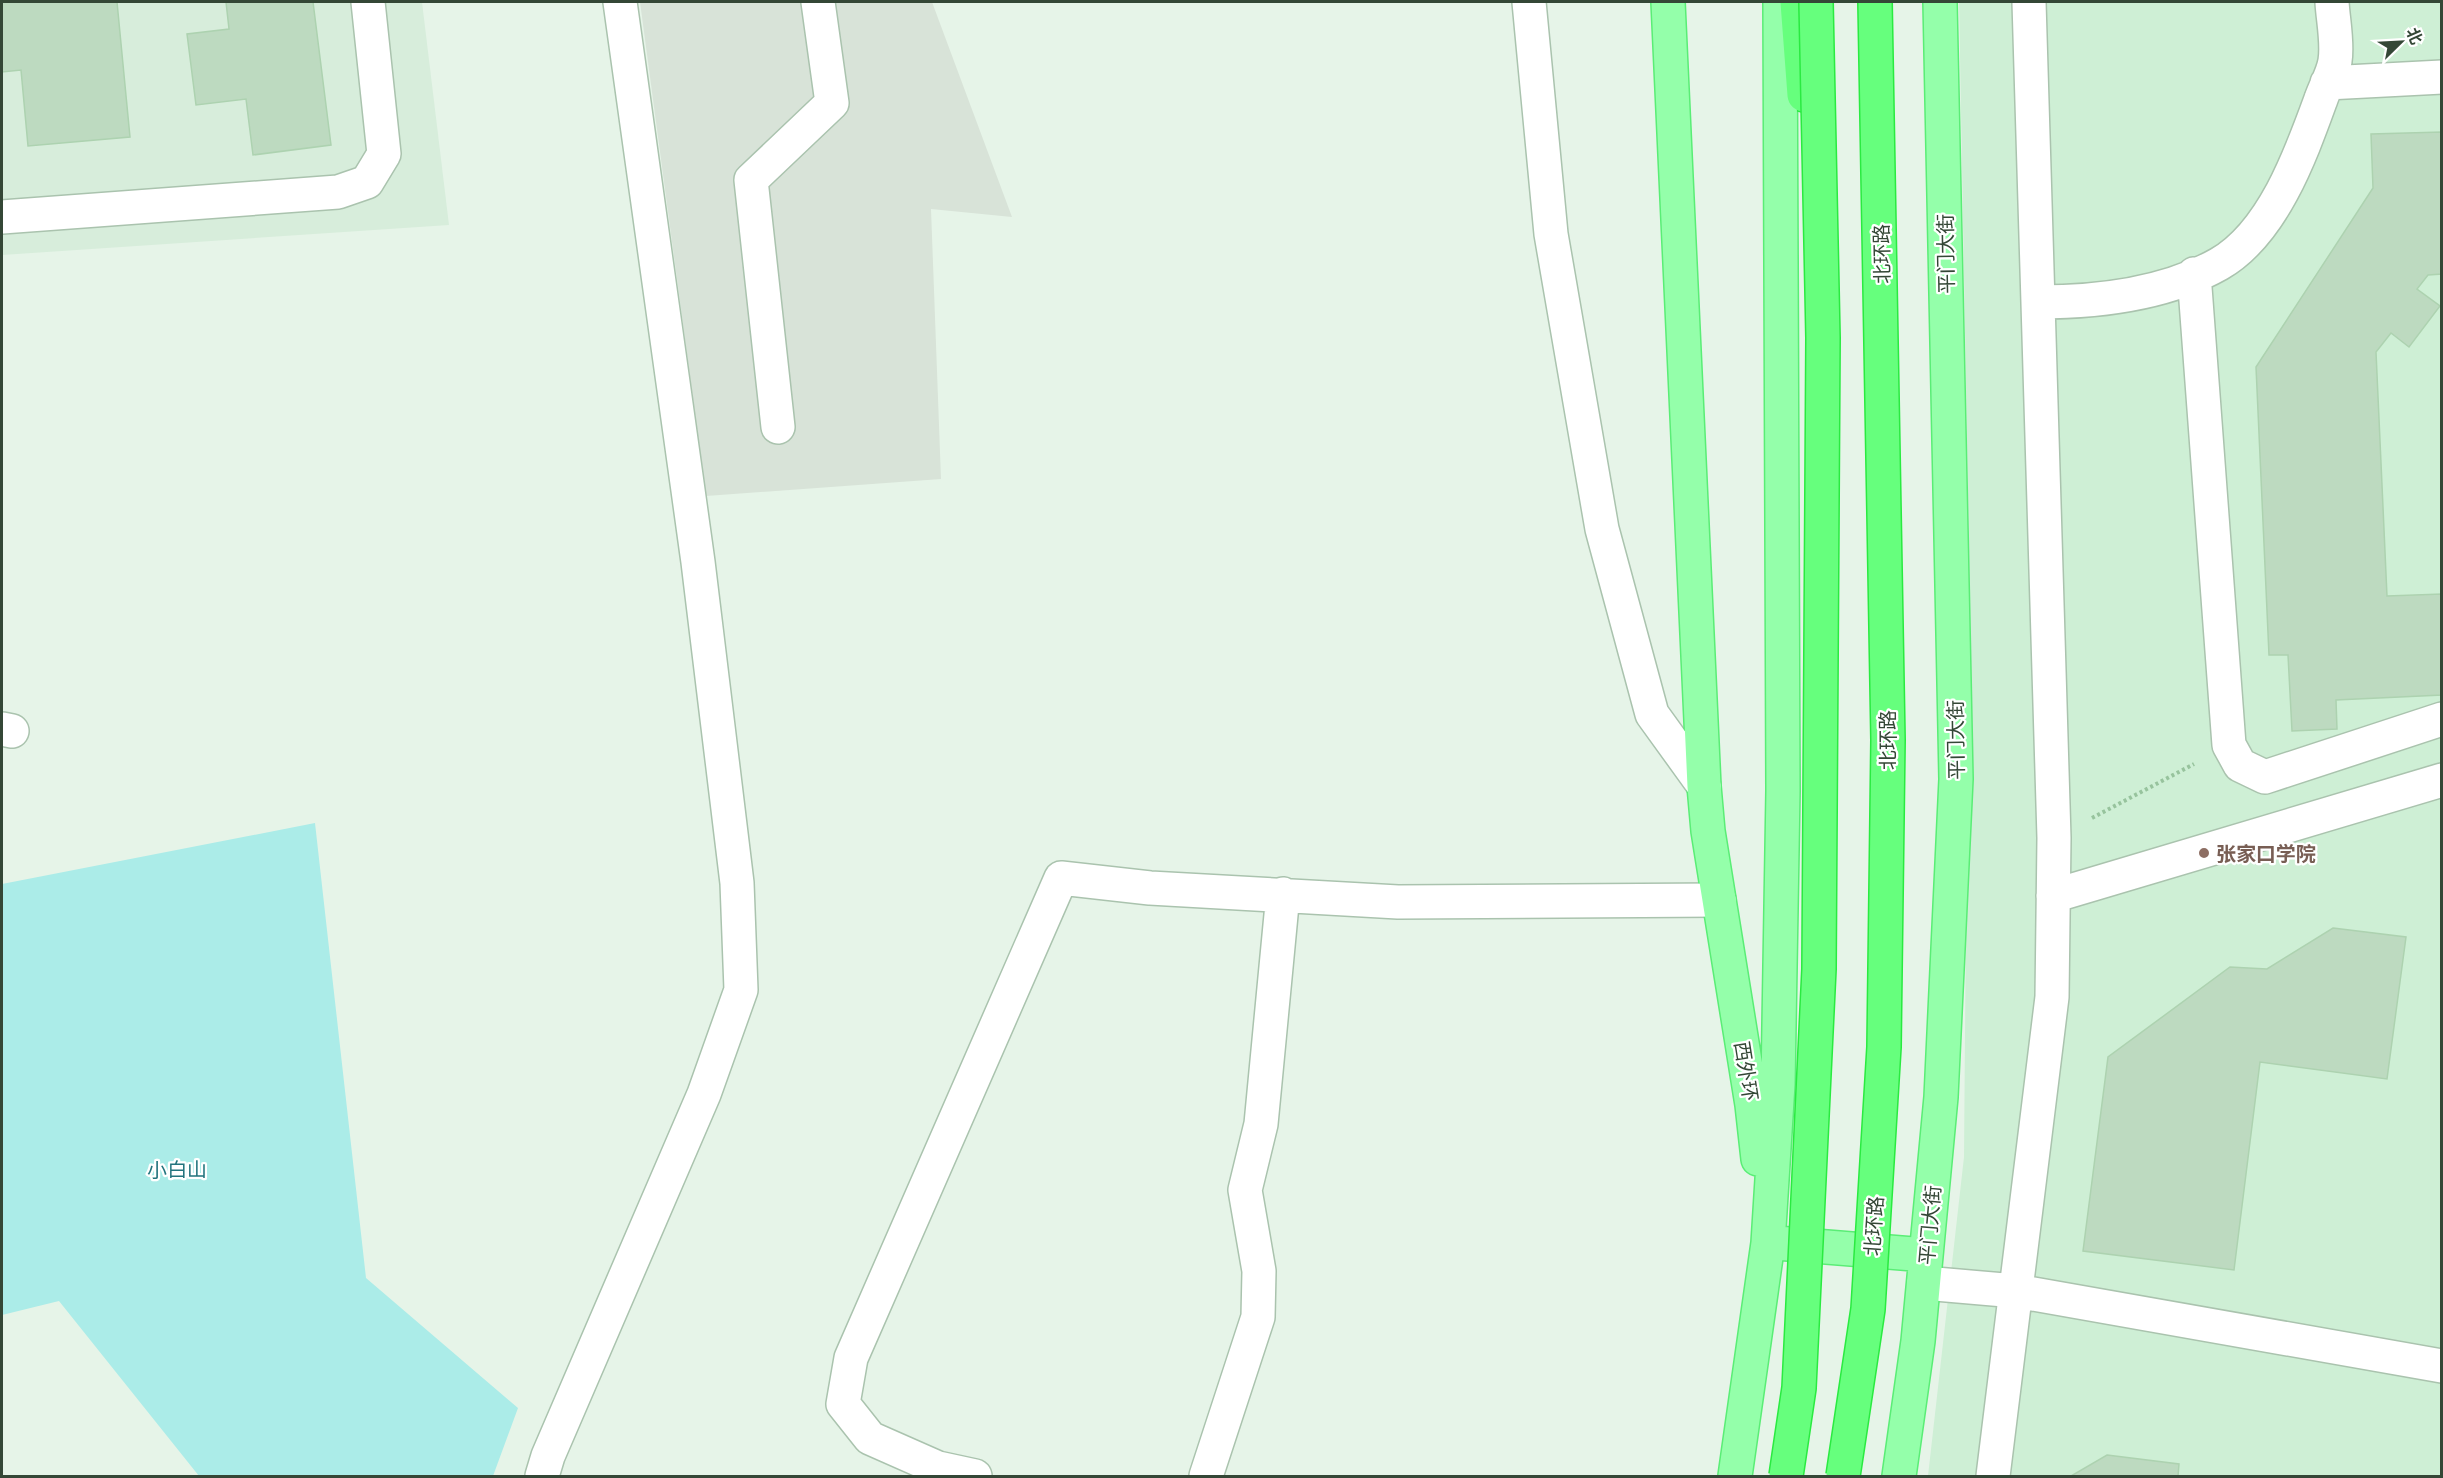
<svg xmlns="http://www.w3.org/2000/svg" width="2443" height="1478" font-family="Lato,'Noto Sans SC',sans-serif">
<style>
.residential{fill:#d7eddb}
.industrial{fill:#d8e3d8}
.education{fill:#ceefd5}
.green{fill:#abece8}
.building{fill:#bddac0;stroke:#add2b0;stroke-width:1.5}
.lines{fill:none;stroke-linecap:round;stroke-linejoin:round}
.minor-casing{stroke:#aac3ae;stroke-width:36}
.major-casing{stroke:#5aed76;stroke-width:36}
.highway-casing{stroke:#2aea41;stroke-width:36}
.path{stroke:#97c39d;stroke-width:4;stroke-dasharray:3 3;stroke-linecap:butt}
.minor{stroke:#fff;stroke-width:33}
.major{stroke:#94ffaa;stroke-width:33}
.highway{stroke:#66ff7d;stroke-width:33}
.highway-bridge-casing{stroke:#2aea41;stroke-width:36;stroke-linecap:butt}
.highway-bridge{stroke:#66ff7d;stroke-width:33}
.education-dot{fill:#8d6e63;stroke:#fff;stroke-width:2}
.labels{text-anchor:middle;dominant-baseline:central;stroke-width:4.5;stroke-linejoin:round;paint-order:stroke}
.street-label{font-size:20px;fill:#344736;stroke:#fff}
.education-label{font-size:20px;font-weight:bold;fill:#785e54;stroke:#fff;text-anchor:start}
.park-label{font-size:20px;fill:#23747e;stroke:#fff}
</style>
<rect width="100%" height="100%" fill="#e6f4e8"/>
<!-- residential -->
<path class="residential" d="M2 2H422L449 225 2 255Z"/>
<!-- industrial -->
<path class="industrial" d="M640 2H932L1012 217 931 209 941 479 706 496Z"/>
<!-- education -->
<path class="education" d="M1959 2H2441V1476H1928L1964 1157 1969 549Z"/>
<!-- green -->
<path class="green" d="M315 823 366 1278 518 1408 493 1476H199L59 1301 2 1315V884Z"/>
<!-- building -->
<path class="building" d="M2 2H117L130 137 28 146 21 70 2 72Z
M226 2H313L331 145 253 155 246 99 196 105 187 34 229 29Z
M2442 132V274L2428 275 2417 289 2440 306 2409 347 2391 333 2376 352 2387 596 2442 594V695L2336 700 2337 729 2292 731 2288 655H2269L2256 367 2373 188 2371 134Z
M2333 928 2406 937 2387 1079 2260 1062 2234 1270 2083 1251 2108 1057 2230 967 2267 969Z
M2107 1455 2179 1464 2178 1476H2071Z"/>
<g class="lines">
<defs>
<path id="minor" d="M1529 2 1551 234 1602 529 1652 714 1704 786
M2327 83 2442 77
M2 217 338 192 367 182 384 154 368 2
M2194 274 2229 745 2240 765 2265 777 2442 719
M2038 302C2098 302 2166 294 2219 264 2273 233 2301 154 2321 99 2325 87 2333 74 2335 61 2338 43 2333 20 2332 2
M778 427 751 180 832 103 818 2
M2 729 12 731
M2053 896 2442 780
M1924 1283 2016 1291 2442 1366
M542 1476 548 1456 704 1094 741 990 737 883 698 562 620 2
M975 1476 938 1468 870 1438 843 1404 851 1358 1061 878 1150 888 1398 902 1719 900
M1206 1476 1258 1317 1259 1271 1245 1190 1261 1124 1283 894
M1993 1476 2052 997 2054 838 2029 2"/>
<path id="major" d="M1668 2 1704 786 1708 831 1752 1105 1758 1159
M1777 1243 1926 1255
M1735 1476 1768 1243 1778 1084 1783 791 1780 2
M1899 1476 1918 1341 1941 1097 1956 779 1940 2"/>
<path id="highway" d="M1797 2 1804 95"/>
</defs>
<!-- minor casing -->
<use href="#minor" class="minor-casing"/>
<!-- major casing -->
<use href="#major" class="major-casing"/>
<!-- highway casing -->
<use href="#highway" class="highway-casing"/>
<!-- path -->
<path class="path" d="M2092 818 2194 764"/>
<!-- minor -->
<use href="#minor" class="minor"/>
<!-- major -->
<use href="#major" class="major"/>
<!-- highway -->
<use href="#highway" class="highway"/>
<defs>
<path id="highway-bridge" d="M1786 1476 1799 1388 1819 969 1823 338 1816 2
M1843 1476 1868 1309 1884 1047 1888 740 1875 2"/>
</defs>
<!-- highway-bridge casing -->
<use href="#highway-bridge" class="highway-bridge-casing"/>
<!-- highway-bridge -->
<use href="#highway-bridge" class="highway-bridge"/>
</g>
<!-- markers -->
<circle class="education-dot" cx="2204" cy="853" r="6"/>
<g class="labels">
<!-- street labels -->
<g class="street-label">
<text transform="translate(1881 254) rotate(-91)">北环路</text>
<text transform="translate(1945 254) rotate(-91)">平门大街</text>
<text transform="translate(1887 740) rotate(-90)">北环路</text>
<text transform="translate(1955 740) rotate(-91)">平门大街</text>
<text transform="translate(1747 1071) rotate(81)">西外环</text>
<text transform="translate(1929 1225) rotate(-85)">平门大街</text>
<text transform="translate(1873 1226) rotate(-86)">北环路</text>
</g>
<!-- education labels -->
<g class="education-label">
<text x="2216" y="853">张家口学院</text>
</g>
<!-- park labels -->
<g class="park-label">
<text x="177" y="1169">小白山</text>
</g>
</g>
<!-- border -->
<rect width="2443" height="1478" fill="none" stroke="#344736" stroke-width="6"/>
<!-- north arrow -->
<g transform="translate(2401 42) rotate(66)" stroke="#ffffff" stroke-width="4.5" paint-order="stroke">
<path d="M0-4.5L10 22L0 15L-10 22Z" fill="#344736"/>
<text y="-9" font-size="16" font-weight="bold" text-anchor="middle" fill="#344736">北</text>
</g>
</svg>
